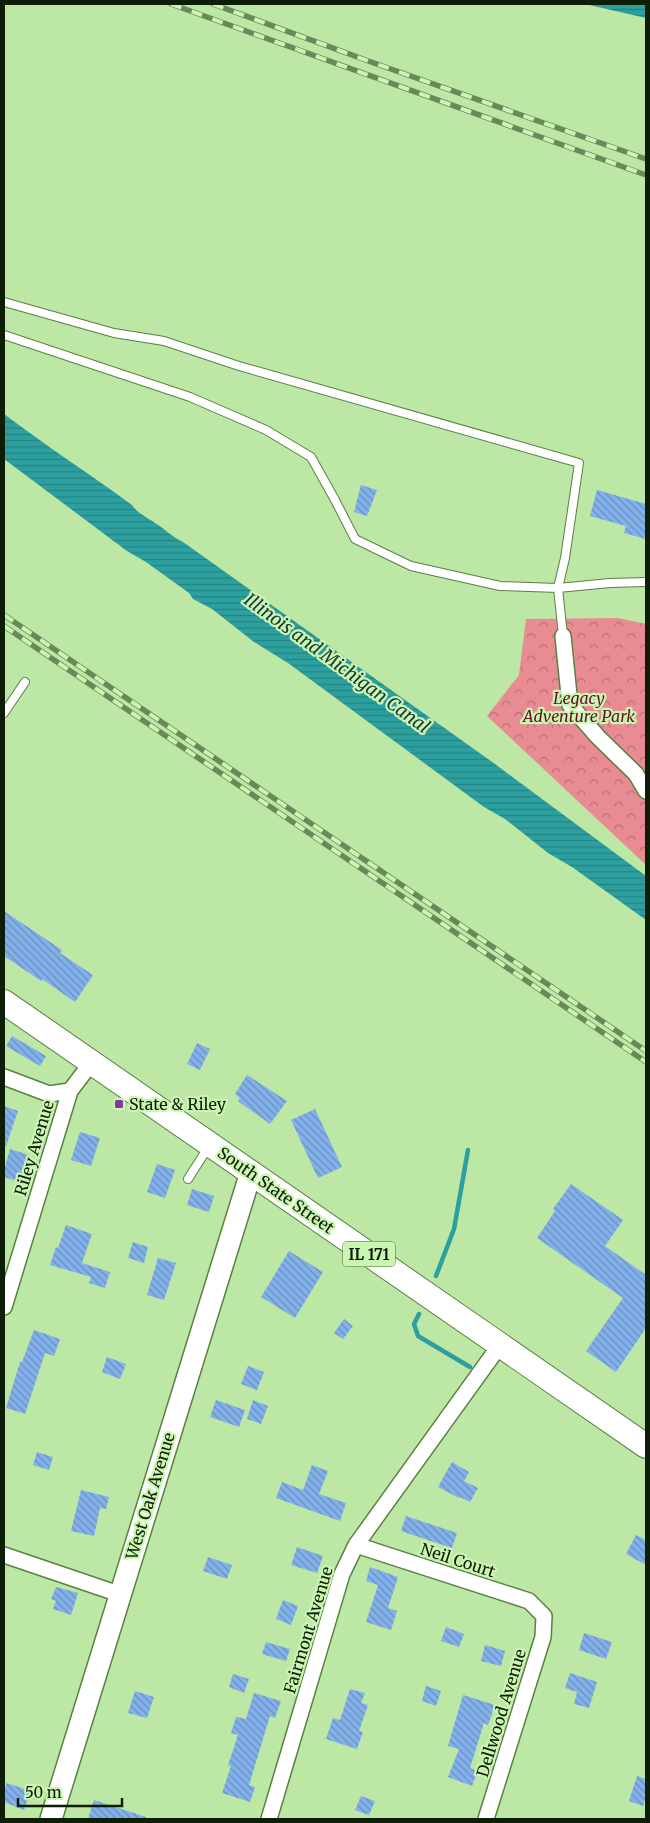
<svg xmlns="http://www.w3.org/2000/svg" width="650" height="1823" font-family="Merriweather,serif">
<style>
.park{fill:url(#park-crowns)}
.water{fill:url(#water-rules)}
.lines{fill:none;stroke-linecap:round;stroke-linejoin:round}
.stream{stroke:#2ca09f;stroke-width:4.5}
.building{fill:url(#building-back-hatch)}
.lane-casing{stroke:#5a8042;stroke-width:10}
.street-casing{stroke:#5a8042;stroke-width:18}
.secondary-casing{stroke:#5a8042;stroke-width:24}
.primary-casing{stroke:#5a8042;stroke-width:26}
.lane{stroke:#fff;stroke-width:8}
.street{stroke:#fff;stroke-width:15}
.secondary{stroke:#fff;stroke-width:21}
.primary{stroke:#fff;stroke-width:24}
.rail-casing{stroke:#6a8859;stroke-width:5.5}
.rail{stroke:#caf5b2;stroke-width:4;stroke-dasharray:11;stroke-linecap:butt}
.poi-dot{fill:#8536a6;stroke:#caf5b2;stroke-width:2}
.labels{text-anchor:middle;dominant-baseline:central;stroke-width:4.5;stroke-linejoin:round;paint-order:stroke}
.shield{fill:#caf5b2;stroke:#465e39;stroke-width:1}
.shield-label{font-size:15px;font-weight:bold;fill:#0e1d05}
.park-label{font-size:16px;font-style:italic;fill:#661123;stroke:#caf5b2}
.poi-label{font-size:16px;fill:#0e1d05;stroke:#caf5b2;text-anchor:start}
.street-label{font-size:16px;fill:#0e1d05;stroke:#caf5b2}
.water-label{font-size:18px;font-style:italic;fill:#163837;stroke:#caf5b2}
</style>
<defs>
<pattern id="park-crowns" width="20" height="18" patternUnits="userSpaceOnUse" patternTransform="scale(1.25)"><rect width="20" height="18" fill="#e88b93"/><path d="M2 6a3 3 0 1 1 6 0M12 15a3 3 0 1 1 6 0" fill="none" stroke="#ba7176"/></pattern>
<pattern id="water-rules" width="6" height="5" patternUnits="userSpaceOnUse" patternTransform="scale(1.25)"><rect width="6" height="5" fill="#2ca09f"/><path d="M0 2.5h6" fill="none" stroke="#248280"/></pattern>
<pattern id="building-back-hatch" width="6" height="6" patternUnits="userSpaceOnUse" patternTransform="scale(1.25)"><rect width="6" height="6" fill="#82b1eb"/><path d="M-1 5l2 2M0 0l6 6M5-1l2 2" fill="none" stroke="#698fbc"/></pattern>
</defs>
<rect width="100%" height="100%" fill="#bde7a5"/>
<!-- park -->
<path class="park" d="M618 618 646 624V865L487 716 519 675 526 619Z"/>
<!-- water -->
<path class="water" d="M585 4H646V18Z
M4 414C46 446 90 474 132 505 138 514 147 517 155 523 165 529 172 537 183 542L495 764 646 876V920L572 867 548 853 505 819 484 807 288 663 254 642 212 609 193 599 189 593 146 562 127 551 4 459Z"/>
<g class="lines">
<!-- stream -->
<path class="stream" d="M436 1276 454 1229 468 1150
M419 1314 414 1324 418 1336 470 1367"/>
</g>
<!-- building -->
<path class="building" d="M361 485 377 490 367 516 354 512Z
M597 490 646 504V539L624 533 626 526 590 516Z
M4 911 62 950 60 953 93 975 75 1002 42 979 41 981 4 956Z
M12 1036 46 1056 40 1066 6 1046Z
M197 1043 210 1049 200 1070 187 1064Z
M247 1075 287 1101 270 1124 238 1101 240 1098 235 1094Z
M4 1106 18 1111 6 1146H4Z
M315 1109 342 1167 318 1178 291 1120Z
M80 1132 100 1138 91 1166 71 1160Z
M10 1149 29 1155 27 1162 32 1164 28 1176 23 1174 21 1182 4 1177V1170Z
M157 1164 175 1170 165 1198 147 1192Z
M571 1184 623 1220 605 1246 646 1275V1328L616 1372 586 1351 623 1298 537 1238 555 1211 553 1209Z
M192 1189 214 1196 209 1212 187 1205Z
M66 1225 92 1234 82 1263 110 1272 105 1288 89 1283 91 1277 50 1265 56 1247 58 1248Z
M133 1242 148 1247 144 1263 128 1258Z
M289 1251 323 1272 295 1318 261 1297Z
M158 1258 176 1263 164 1300 147 1295Z
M344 1319 353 1326 343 1339 334 1333Z
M34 1330 60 1339 54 1356 45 1353 25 1414 6 1408 20 1362H22Z
M107 1357 126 1364 120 1379 102 1372Z
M248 1366 264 1372 257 1390 241 1384Z
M216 1400 245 1410 239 1427 210 1417Z
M253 1400 268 1406 261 1424 247 1419Z
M37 1452 53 1457 49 1470 33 1465Z
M452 1462 469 1472 464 1481 478 1488 470 1502 460 1497 459 1498 438 1487Z
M312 1465 328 1471 319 1494 346 1503 340 1521 276 1498 282 1482 303 1490Z
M81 1490 109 1497 106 1509 100 1508 94 1536 71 1531Z
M406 1516 457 1533 452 1548 401 1531Z
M636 1535 646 1540V1565L626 1554Z
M297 1547 323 1556 317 1573 291 1565Z
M208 1557 232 1565 227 1579 203 1571Z
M370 1567 398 1577 388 1608 397 1611 391 1630 366 1622 378 1585 366 1581Z
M56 1587 78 1593 71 1615 53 1609 56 1601 51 1599Z
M283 1600 298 1606 291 1625 276 1619Z
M446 1627 464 1634 459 1647 441 1641Z
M584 1633 612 1642 606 1659 579 1650Z
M266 1642 290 1649 286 1661 262 1654Z
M485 1645 505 1651 501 1666 481 1661Z
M570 1673 597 1682 589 1708 574 1704 577 1692 565 1688Z
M233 1674 249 1679 244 1693 229 1687Z
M426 1686 441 1691 436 1706 422 1701Z
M350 1689 365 1693 361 1703 368 1705 359 1731 363 1732 357 1749 326 1739 333 1718 340 1720Z
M135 1691 154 1697 147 1718 128 1713Z
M254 1693 281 1701 275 1718 270 1716 249 1785 255 1787 250 1802 222 1793 231 1766 228 1765 238 1735 231 1733 236 1717 246 1719Z
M463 1695 495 1705 488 1725 484 1723 470 1768 478 1771 472 1786 448 1777 459 1749 448 1746Z
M637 1776 646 1779V1795L643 1806 629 1801Z
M7 1783 30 1791 24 1810 4 1802V1790Z
M361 1796 375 1801 369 1815 355 1810Z
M94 1800 146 1817V1819H88Z"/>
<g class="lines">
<defs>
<path id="lane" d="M4 302 114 333 164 341 239 366 579 463 565 558 558 588 500 586 411 566 355 539 335 500 311 457 266 430 190 397 4 335
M563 636 558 588 610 583 646 582
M4 713 25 682
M188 1179 209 1146"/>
<path id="street" d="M563 636 570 705 598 737 636 774 646 791
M4 1077 49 1094 70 1091
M4 1307 70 1091 92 1062
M356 1545 529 1601 544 1616 543 1637 486 1819
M4 1555 119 1594
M269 1819 342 1574 356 1545 500 1345"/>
<path id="secondary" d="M51 1819 251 1172"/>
<path id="primary" d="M4 1002 646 1446"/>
</defs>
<!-- lane casing -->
<use href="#lane" class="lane-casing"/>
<!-- street casing -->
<use href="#street" class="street-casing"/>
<!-- secondary casing -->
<use href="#secondary" class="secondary-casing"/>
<!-- primary casing -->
<use href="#primary" class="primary-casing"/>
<!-- lane -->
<use href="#lane" class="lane"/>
<!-- street -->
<use href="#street" class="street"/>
<!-- secondary -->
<use href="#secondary" class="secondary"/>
<!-- primary -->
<use href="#primary" class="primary"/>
<defs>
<path id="rail" d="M171 4 646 175
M213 4 371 62 646 159
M4 615 646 1051
M4 626 646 1062"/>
</defs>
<!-- rail casing -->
<use href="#rail" class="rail-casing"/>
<!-- rail -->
<use href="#rail" class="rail"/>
</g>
<!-- markers -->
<rect class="poi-dot" x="114" y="1099" width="10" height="10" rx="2.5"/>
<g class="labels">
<!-- shield labels -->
<rect class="shield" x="343" y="1241.5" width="52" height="25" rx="4"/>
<g class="shield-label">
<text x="369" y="1254">IL 171</text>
</g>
<!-- park labels -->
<g class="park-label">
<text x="579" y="698">Legacy<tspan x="579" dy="18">Adventure Park</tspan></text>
</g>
<!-- poi labels -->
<g class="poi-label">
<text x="129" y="1104">State &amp; Riley</text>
</g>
<!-- street labels -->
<g class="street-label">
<text transform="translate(34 1148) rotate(-73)">Riley Avenue</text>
<text transform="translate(276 1190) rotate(35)">South State Street</text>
<text transform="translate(150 1496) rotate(-73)">West Oak Avenue</text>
<text transform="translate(458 1560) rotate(18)">Neil Court</text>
<text transform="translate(308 1630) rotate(-73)">Fairmont Avenue</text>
<text transform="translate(501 1713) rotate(-73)">Dellwood Avenue</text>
</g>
<!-- water labels -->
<g class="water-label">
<text transform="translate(337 663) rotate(36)">Illinois and Michigan Canal</text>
</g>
</g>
<!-- border -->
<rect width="650" height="1823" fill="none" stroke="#0e1d05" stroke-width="10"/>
<!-- scale -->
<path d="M18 1798v8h104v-8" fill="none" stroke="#0e1d05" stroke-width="2.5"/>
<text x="25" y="1798" font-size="15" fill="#0e1d05" stroke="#caf5b2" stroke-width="4" paint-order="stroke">50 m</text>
</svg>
